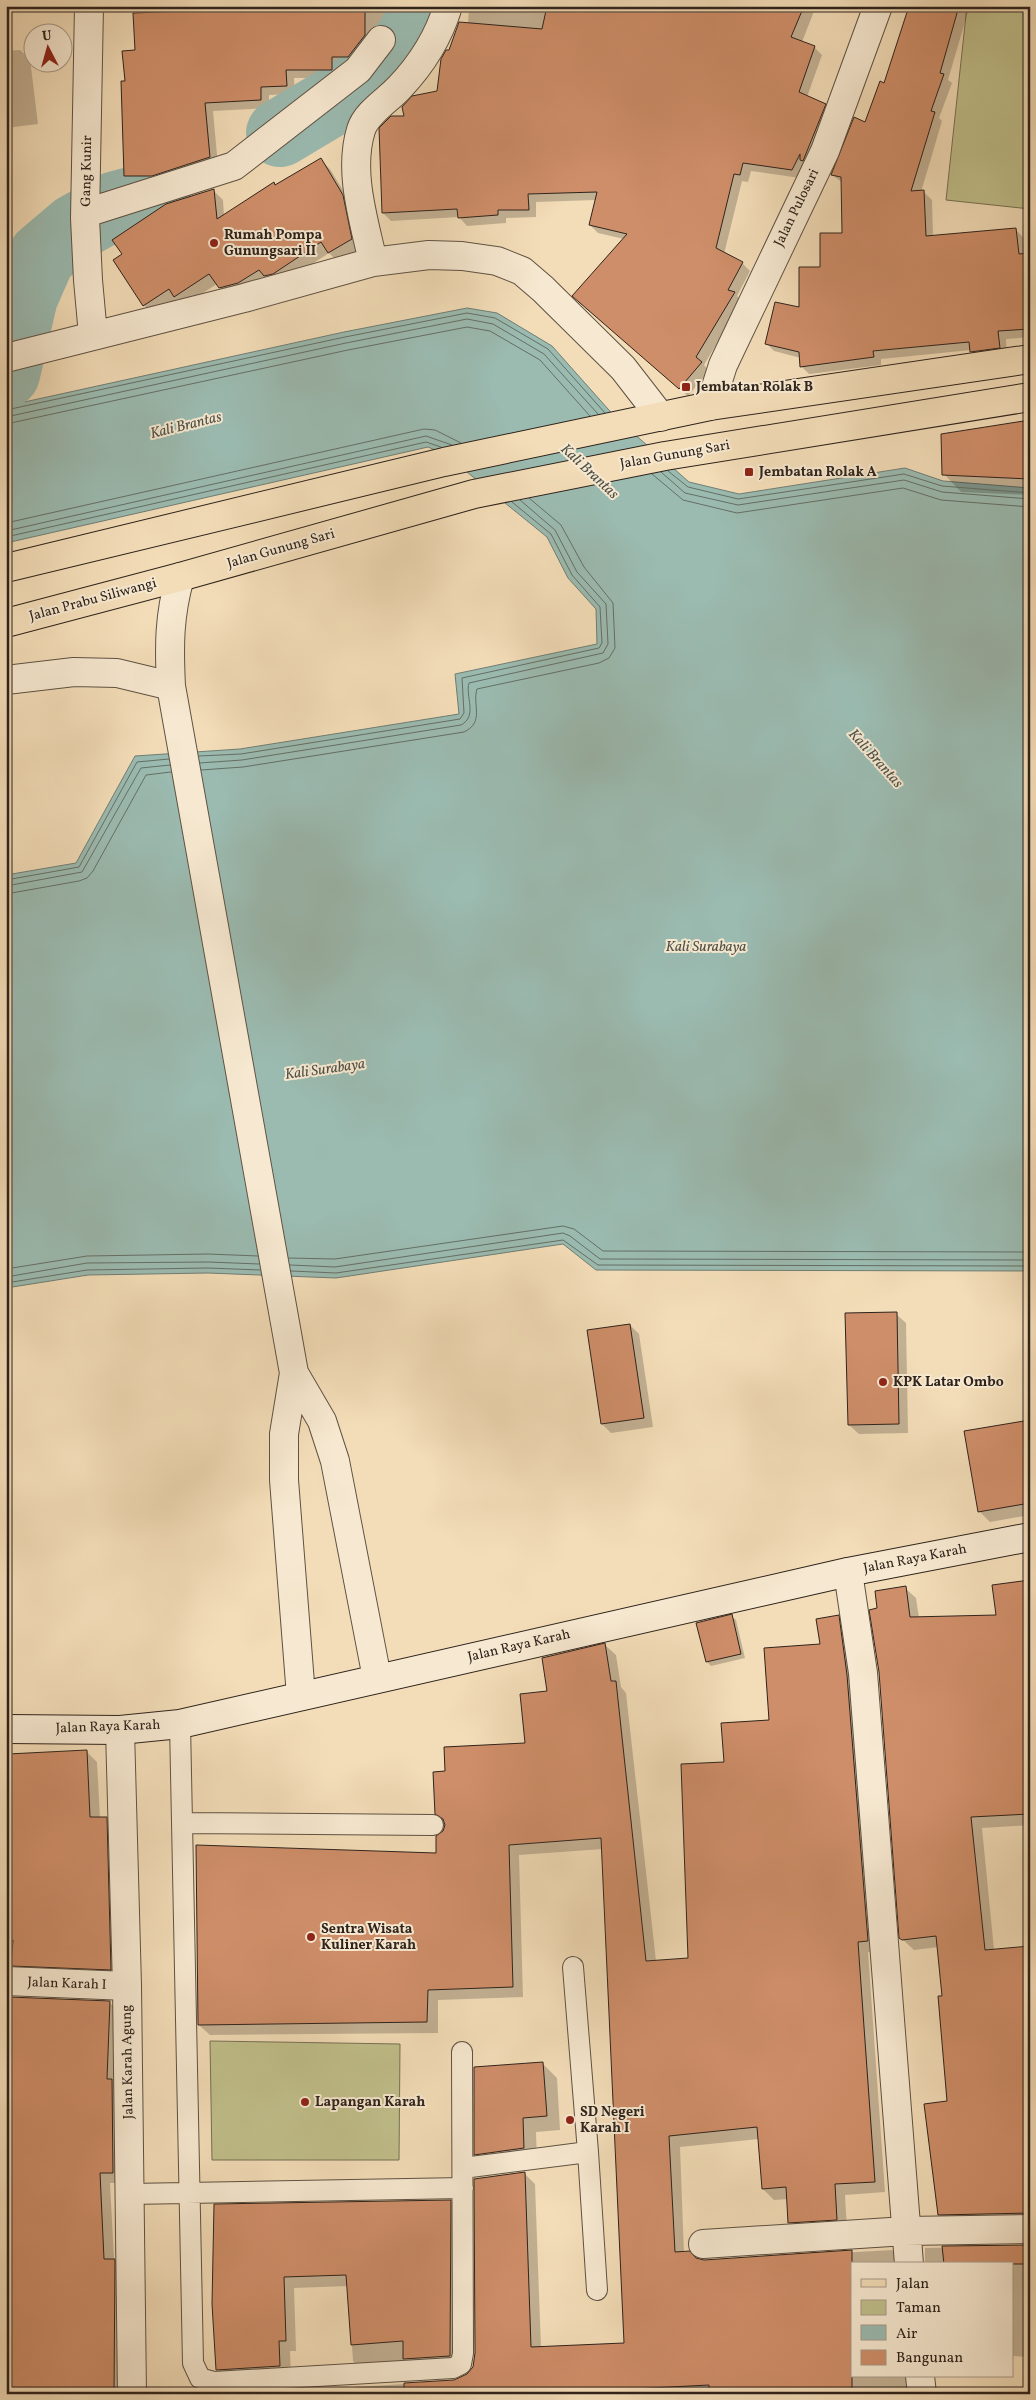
<svg xmlns="http://www.w3.org/2000/svg" width="1036" height="2400" font-family="Vollkorn,serif">
<style>
.green{fill:#c0bf8b;stroke:#777154}
.water{fill:#9bbbb1;stroke:#6f7e75}
.shadow{fill:#0003}
.lines{fill:none;stroke-linecap:round;stroke-linejoin:round}
.shore{stroke:#646f66;stroke-width:1}
.river{stroke:#9bbbb1;stroke-width:68}
.building{fill:#ce8e69;stroke:#2e231c}
.service-casing{stroke:#5f5243;stroke-width:22}
.minor-casing{stroke:#5f5243;stroke-width:30}
.tertiary-casing{stroke:#5f5243;stroke-width:30}
.secondary-casing{stroke:#2e231c;stroke-width:30}
.primary-casing{stroke:#2e231c;stroke-width:30}
.service{stroke:#f7e9d1;stroke-width:20}
.minor{stroke:#f7e9d1;stroke-width:28}
.tertiary{stroke:#f7e9d1;stroke-width:28}
.secondary{stroke:#f7e9d1;stroke-width:28}
.primary{stroke:#f3ddb8;stroke-width:28}
.poi-dot{fill:#8f2418;stroke:#f7e9d1;stroke-width:2}
.labels{text-anchor:middle;dominant-baseline:central;stroke-width:4;stroke-linejoin:round;paint-order:stroke}
.street-label{font-size:14px;fill:#2e231c;stroke:#f7e9d1}
.poi-label{font-size:14px;font-weight:bold;fill:#2e231c;stroke:#f7e9d1;text-anchor:start}
.water-label{font-size:15px;font-style:italic;fill:#4f5149;stroke:#f7e9d1}
</style>
<rect width="100%" height="100%" fill="#f3ddb8"/>
<filter id="stains"><feTurbulence type="fractalNoise" baseFrequency=".004" numOctaves="4"/><feColorMatrix values="0 0 0 0 .2 0 0 0 0 .09 0 0 0 0 .02 0 0 0 .5 -.17"/></filter>
<radialGradient id="worn" r=".72"><stop offset=".6" stop-color="#630" stop-opacity="0"/><stop offset="1" stop-color="#630" stop-opacity=".3"/></radialGradient>
<!-- green -->
<path class="green" d="M967 6H1030V209L946 200Z
M210 2041 400 2044 399 2160H212Z"/>
<!-- water -->
<path class="water" d="M467 308 497 313 552 346 616 418 689 482 739 494 905 468 943 481 1030 488V1271L596 1270 563 1244 336 1278 208 1273 88 1275 6 1288V875L76 863 135 756 240 749 459 714 455 674 597 644 596 609 568 578 547 537 446 455 428 447 6 543V406L344 332Z"/>
<!-- shadow -->
<path class="shadow" d="M133 6H385V28H373V44L357 65H340V78H294L295 94 269 95V108L213 111 218 166 134 184 125 176 126 82 137 51Z
M469 6H816L802 42 814 47 822 55 807 97 825 105 833 113 800 178 751 171 748 182 742 181 724 254 742 263 750 271 737 296 742 301 704 365 709 371 688 396 582 304 624 239 598 233 590 225 596 200 536 202V217L506 218V223L467 226 459 217 391 221 383 213 406 117 438 92 450 51 468 24Z
M910 6 969 8 948 80 952 83 939 118 942 121 921 192H924L932 200 933 237 1015 229 1023 237 1025 252 1030 251V337L1006 339 1007 356 979 360 971 350 881 359V365L809 374 801 366V358L774 351 766 343 800 309 821 268 844 234 843 183 832 175 865 124 885 85Z
M20 50 30 59 38 124 6 128V51Z
M321 160 330 169 352 205 360 249 338 262 329 253 283 283 229 297 217 284 184 305 178 299 153 315 144 305 213 190 223 200 224 216Z
M1030 421V495L961 492 944 474Z
M896 1314 906 1323 908 1433 859 1434 849 1425Z
M630 1325 639 1334 653 1427 611 1433 602 1424Z
M1030 1421V1515L990 1522 980 1512Z
M1030 1581V1825L982 1828 994 1950 1030 1947V2224L950 2225 939 2214 948 2102 944 1997 939 1947 914 1950 900 1937 878 1609 905 1588 916 1598 919 1618 998 1616Z
M731 1616 736 1620 745 1658 711 1666 707 1662Z
M838 1617 849 1627 878 1951 868 1952 885 2192 845 2195 847 2230 800 2233 790 2222 788 2199 774 2200 763 2189 759 2139 680 2147 684 2253 704 2261 892 2250 903 2264H852V2376H917L915 2394H355V2387L454 2381 467 2376 474 2367 524 2173 535 2184 541 2348 625 2344 603 1849 519 1855 523 1997 438 2000V2033L210 2035 199 2025 438 1854 445 1822 436 1813 446 1772 527 1744 549 1693 605 1645 616 1655 621 1687 626 1693 656 1961 690 1959 725 1763 770 1722Z
M86 1751 97 1762 100 1818H106L117 1829 121 1980 41 1977 32 1967 62 1965 6 1931V1752L10 1755Z
M6 1998 109 2002 120 2013 123 2183H110L114 2259 125 2271 127 2394H6Z
M543 2064 557 2078 560 2130 536 2132 537 2162 489 2168 475 2154Z
M450 2201 461 2212V2367L364 2372 353 2361 348 2286 294 2288 296 2351H290L291 2377 228 2380 217 2369 214 2304Z
M1030 2246V2357L1012 2356V2264H925V2248Z"/>
<g class="lines">
<!-- shore -->
<path class="shore" d="M6 410 345 337 467 313 495 318 548 349 605 413
M6 417 346 343 467 319 493 324 544 354 598 414
M6 424 348 350 467 327 490 331 540 360 590 416
M668 471 688 487 738 499 904 474 942 486 1030 493
M661 472 685 493 738 505 904 480 942 492 1030 499
M652 474 683 500 737 513 903 488 941 500 1030 507
M6 523 424 429 435 430 461 443
M6 531 426 436 452 445
M6 537 426 442 441 447
M199 756 241 754 460 719 464 713 462 678 599 648 602 643 600 607 572 575 551 534 512 502
M200 763 242 760 461 725C478 716 465 696 469 683L603 653 608 644 606 604 577 572 555 530 520 500
M201 770 243 767 464 732C485 722 472 705 477 689L599 663 609 658 615 648 613 603 584 567 561 525 529 498
M6 880 79 867 137 762 169 759
M6 886 82 872 141 768 170 765
M6 894 79 881 87 878 93 871 146 775 171 772
M289 1258 335 1259 563 1226 574 1229 603 1251 1030 1252
M290 1265 335 1267 563 1233 570 1236 600 1259 1030 1260
M6 1269 87 1256 208 1254 258 1256
M291 1271 336 1273 563 1240 598 1265 1030 1266
M6 1277 87 1263 208 1262 259 1264
M6 1283 87 1270 208 1268 260 1270"/>
<!-- river -->
<path class="river" d="M280 133 367 81 406 43 428 6
M6 374 24 297 42 256 75 228 116 205 157 194"/>
</g>
<!-- building -->
<path class="building" d="M236 6H365V35L348 57H332V70H286L287 86 261 87V100L205 103 210 157 152 176H124L121 81H125L122 51 135 50 133 13 236 9Z
M547 6H804L791 37 815 46 799 92 826 104 803 161 800 160V154L792 170 743 163 740 175 734 174 716 248 743 262 728 290 735 292 696 357 702 362 679 389 572 296 627 234 589 225 597 192 528 194 529 210H498V215L458 218 457 209 382 213 379 128 391 116H404L402 107 412 96 437 91 441 59 446 50H449L459 22 542 29Z
M909 6H959L940 73 944 74 931 111 935 112 911 191 924 190 926 236 1016 228 1019 254 1030 253V329L998 331 1000 348 970 352 969 342 873 351 874 357 800 367 799 352 765 344 775 302 799 307V267H820V233H842L841 177 831 175 854 117 865 122 880 81 884 83Z
M321 158 343 195 352 239 328 253 321 242 273 274 264 276 259 270 238 283 219 288 209 274 174 297 169 289 143 306 113 260 122 254 112 240 166 204 214 189 217 219 274 182 275 185Z
M1030 420V479L942 475 941 434Z
M897 1312 899 1424 848 1425 845 1313Z
M630 1324 644 1418 601 1424 587 1330Z
M1030 1420V1503L978 1512 964 1431Z
M1030 1580V1814L971 1817 985 1950 1030 1946V2213L938 2215 924 2104 947 2101 938 1996H942L936 1936 902 1940 899 1938 879 1672 869 1610 877 1608 875 1591 906 1586 910 1617 996 1615 992 1585Z
M732 1614 741 1654 706 1662 696 1623Z
M839 1615 847 1675 868 1941 858 1942 875 2182 835 2184 837 2220 788 2223 786 2187 762 2189 757 2127 669 2136 675 2252 690 2251 696 2258 704 2260 852 2250V2394H709V2385L533 2394H404V2383L454 2380 467 2374 473 2367 475 2353 474 2179 525 2172 531 2347 624 2343 601 1838 509 1845 513 1987 428 1990 427 2022 198 2025 196 1845 436 1853V1836L443 1831 445 1825 443 1819 435 1814 433 1772 445 1771 444 1747 525 1743 520 1694 547 1691 542 1658 605 1643 611 1681H616L646 1961 688 1958 681 1764 724 1762 721 1723 769 1720 764 1648 820 1644 816 1619Z
M87 1750 90 1817H107L111 1970 11 1966 13 1940H6V1788L10 1787 8 1754Z
M9 1997 110 2001 107 2079H112L113 2173H100L104 2259H115L114 2394H9V2387H6V2030Z
M543 2062 547 2116 523 2118 524 2148 474 2155V2067Z
M451 2200 450 2356 403 2359V2341L351 2345 346 2275 284 2277 286 2341H279L280 2366 216 2370 212 2304 214 2204Z
M1030 2245V2264H944L942 2246Z
M282 2390V2394H216Z"/>
<g class="lines">
<defs>
<path id="service" d="M180 1724 193 2363 200 2378 214 2382 453 2368 461 2364 463 2353 462 2052
M182 1823 433 1825
M588 2152 597 2290
M463 2168 588 2152 573 1967
M130 2194 463 2188"/>
<path id="minor" d="M89 6 85 218 88 280 93 335
M86 213 234 166 358 70 381 40
M373 262C364 220 348 172 361 130 366 113 388 100 399 88 421 65 439 36 448 6
M6 358 244 298 373 262 429 255 462 256 497 261 522 271 543 289 623 368 661 417
M710 406 723 365 825 151 878 6
M848 1572 863 1673 909 2264
M6 1981 127 1986
M703 2244 906 2231 1030 2229
M920 2376 922 2394"/>
<path id="tertiary" d="M180 577C169 616 169 646 171 686L289 1345 294 1373 322 1421 335 1461 377 1678
M6 680 74 672 117 673 171 686
M294 1373 284 1434V1480L301 1696
M120 1730 127 1986 132 2394"/>
<path id="secondary" d="M6 1729 120 1730 180 1724 848 1572 1030 1537"/>
<path id="primary" d="M6 568 444 462 710 406 1030 359
M6 623 180 577 474 494 665 456 1030 397"/>
</defs>
<!-- service casing -->
<use href="#service" class="service-casing"/>
<!-- minor casing -->
<use href="#minor" class="minor-casing"/>
<!-- tertiary casing -->
<use href="#tertiary" class="tertiary-casing"/>
<!-- secondary casing -->
<use href="#secondary" class="secondary-casing"/>
<!-- primary casing -->
<use href="#primary" class="primary-casing"/>
<!-- service -->
<use href="#service" class="service"/>
<!-- minor -->
<use href="#minor" class="minor"/>
<!-- tertiary -->
<use href="#tertiary" class="tertiary"/>
<!-- secondary -->
<use href="#secondary" class="secondary"/>
<!-- primary -->
<use href="#primary" class="primary"/>
</g>
<!-- markers -->
<g class="poi-dot">
<circle cx="214" cy="243" r="5"/>
<rect x="681" y="382" width="10" height="10" rx="2.5"/>
<rect x="744" y="467" width="10" height="10" rx="2.5"/>
<circle cx="883" cy="1382" r="5"/>
<circle cx="311" cy="1937" r="5"/>
<circle cx="305" cy="2102" r="5"/>
<circle cx="570" cy="2120" r="5"/>
</g>
<g class="labels">
<!-- street labels -->
<g class="street-label">
<text transform="translate(87 171) rotate(-89)">Gang Kunir</text>
<text transform="translate(797 208) rotate(-64)">Jalan Pulosari</text>
<text transform="translate(675 455) rotate(-10)">Jalan Gunung Sari</text>
<text transform="translate(281 549) rotate(-16)">Jalan Gunung Sari</text>
<text transform="translate(93 600) rotate(-15)">Jalan Prabu Siliwangi</text>
<text transform="translate(915 1559) rotate(-11)">Jalan Raya Karah</text>
<text transform="translate(519 1646) rotate(-13)">Jalan Raya Karah</text>
<text transform="translate(108 1727) rotate(-2)">Jalan Raya Karah</text>
<text transform="translate(67 1984) rotate(2)">Jalan Karah I</text>
<text transform="translate(128 2062) rotate(-91)">Jalan Karah Agung</text>
</g>
<!-- poi labels -->
<g class="poi-label">
<text x="224" y="235">Rumah Pompa<tspan x="224" dy="16">Gunungsari II</tspan></text>
<text x="696" y="387">Jembatan Rolak B</text>
<text x="759" y="472">Jembatan Rolak A</text>
<text x="893" y="1382">KPK Latar Ombo</text>
<text x="321" y="1929">Sentra Wisata<tspan x="321" dy="16">Kuliner Karah</tspan></text>
<text x="315" y="2102">Lapangan Karah</text>
<text x="580" y="2112">SD Negeri<tspan x="580" dy="16">Karah I</tspan></text>
</g>
<!-- water labels -->
<g class="water-label">
<text transform="translate(186 426) rotate(-14)">Kali Brantas</text>
<text transform="translate(589 472) rotate(43)">Kali Brantas</text>
<text transform="translate(875 759) rotate(48)">Kali Brantas</text>
<text x="706" y="947">Kali Surabaya</text>
<text transform="translate(325 1070) rotate(-8)">Kali Surabaya</text>
</g>
</g>
<!-- margin -->
<rect width="1036" height="2400" fill="none" stroke="#f3ddb8" stroke-width="25"/>
<rect x="8" y="8" width="1021" height="2385" fill="none" stroke="#2e231c" stroke-width="2.5"/>
<rect x="12" y="12" width="1011" height="2375" fill="none" stroke="#2e231c"/>
<!-- legend -->
<rect x="851" y="2262" width="162" height="115" fill="#f7e9d1" stroke="#a79a89"/>
<rect x="861" y="2279" width="25" height="8" fill="#f3ddb8" stroke="#a79a89"/>
<text x="896" y="2288" font-size="15" fill="#2e231c">Jalan</text>
<rect x="861" y="2300" width="25" height="15" fill="#c0bf8b" stroke="#a79a89"/>
<text x="896" y="2312" font-size="15" fill="#2e231c">Taman</text>
<rect x="861" y="2325" width="25" height="15" fill="#9bbbb1" stroke="#a79a89"/>
<text x="896" y="2338" font-size="15" fill="#2e231c">Air</text>
<rect x="861" y="2350" width="25" height="15" fill="#ce8e69" stroke="#a79a89"/>
<text x="896" y="2362" font-size="15" fill="#2e231c">Bangunan</text>
<!-- north arrow -->
<g transform="translate(48 48) rotate(354)"><circle r="24" fill="#f7e9d1" stroke="#a79a89"/>
<path d="M0-4L9 19L0 12L-9 19Z" fill="#8f2418"/>
<text y="-8" font-size="14" font-weight="bold" text-anchor="middle" fill="#2e231c">U</text>
</g>
<rect width="100%" height="100%" filter="url(#stains)"/>
<rect width="100%" height="100%" fill="url(#worn)"/>
</svg>
